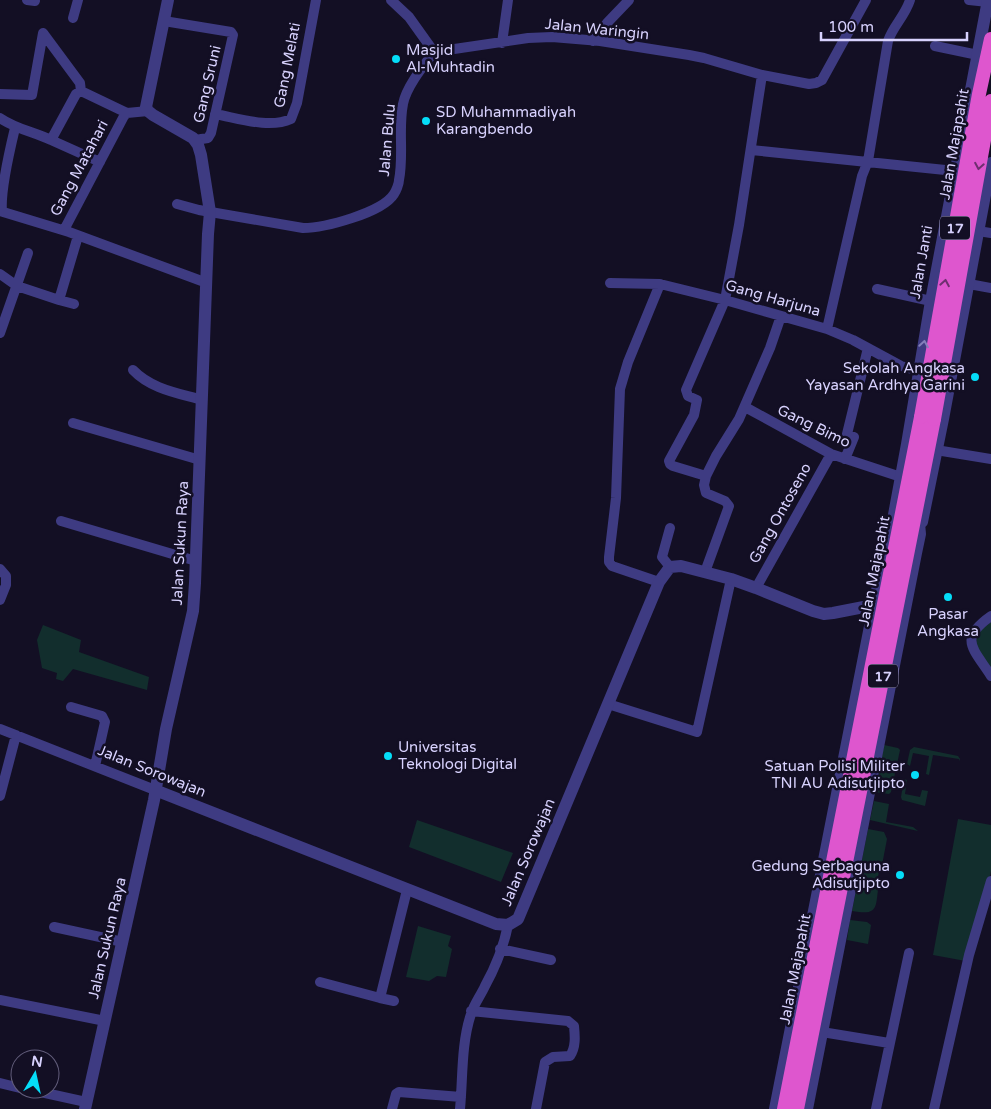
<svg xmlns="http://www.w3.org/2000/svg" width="991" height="1109" font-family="'Varela Round',sans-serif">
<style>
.green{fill:#122e2d}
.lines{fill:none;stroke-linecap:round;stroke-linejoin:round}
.minor{stroke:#3e3b82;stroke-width:10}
.tertiary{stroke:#3e3b82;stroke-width:12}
.trunk{stroke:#de56ce;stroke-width:14}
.trunk-bridge{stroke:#de56ce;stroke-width:14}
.oneway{stroke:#6e2f70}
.oneway2{stroke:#837fba}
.poi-dot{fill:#05ddf8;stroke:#130f24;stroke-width:2}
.labels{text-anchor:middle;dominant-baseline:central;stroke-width:5;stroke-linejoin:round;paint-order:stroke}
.shield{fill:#130f24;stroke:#9d98bd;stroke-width:1}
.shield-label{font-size:14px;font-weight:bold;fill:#d8d2fe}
.street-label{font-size:15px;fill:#d8d2fe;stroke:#130f24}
.poi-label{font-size:15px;fill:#d8d2fe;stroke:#130f24;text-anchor:start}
</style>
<rect width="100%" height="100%" fill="#130f24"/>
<!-- green -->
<path class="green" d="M991 622V669L977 648 976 634Z
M43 625 81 640 79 652 149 677 147 690 73 669 63 681 56 679 57 673 42 668 37 640Z
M884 745 898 748 900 750 891 792 889 794 875 792Z
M914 747 958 756 960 759V761L959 759 933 755 929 775 926 774 929 756 913 753 910 766 907 764 910 750Z
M904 779 907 780 905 794 920 797 922 790 928 791 925 806 902 800 901 797Z
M874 801 889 804 886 822 913 827 918 831 870 820Z
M958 819 991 825V871L971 962 933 955Z
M417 820 513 853 501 882 409 847Z
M868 829 884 832 887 839 882 865 880 867 877 881 879 883C875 907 880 916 852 911Z
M850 920 867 922 871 925 868 944 847 940Z
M418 926 451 936 448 946 452 949 446 977 437 976 429 981 406 977Z"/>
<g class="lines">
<!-- minor -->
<path class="minor" d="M27 0 35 1
M391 0 409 17 434 52 528 38 552 37 600 41 689 55 704 58 762 75 809 84 816 83 822 80 866 0
M969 0 988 2
M73 18 78 0
M164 21 231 32 233 35 211 133 208 138 195 140
M43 33 80 83 81 91
M593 41 607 23 629 0
M502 43 508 0
M935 46 978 55
M0 94 32 95 43 33
M215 114C238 118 269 129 291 119L297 103 316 0
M0 118C16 129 34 132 51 140L76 94 81 91 127 113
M51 140 100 162
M751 150 955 171
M177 204 199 210 303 228C324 228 382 213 394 194 396 191 399 184 399 180 404 155 398 129 403 104 406 87 424 65 434 52
M0 211 69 232 207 283
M2 211C0 190 10 149 15 128
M64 230 124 116 127 113 148 111
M978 231 991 233
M0 274 17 286 59 300 74 304
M610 283 660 284 725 300 827 329 853 340 901 366 919 371
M969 284 991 288
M877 289 931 301
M59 300 78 236
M827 329 862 176 868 161 888 41C893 26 905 16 910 0
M0 333 28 253
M133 370C151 389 178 393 202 400
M745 407 831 454 901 477
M73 423 200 460
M936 450 991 459
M845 459 854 437 847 434 868 348
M706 476 673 466 670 464 669 461 694 415 697 400 688 396 686 390 725 300 739 225 762 75
M61 521 196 561
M670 567 662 557 670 528
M0 569 6 576V585L0 600
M705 572 729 506 725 501 706 493 704 485 706 476 716 456 739 419 770 348 781 316
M659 582 612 566 609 562V557L616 498 620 389 628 362 660 284
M756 588 831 454
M991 616C958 639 973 648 991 676
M608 704 697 732 731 579
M71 707 102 716 105 722 95 766
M0 729 155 790
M0 796 16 735
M54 927 123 942
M500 949 551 960
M320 982 380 998 407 890
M380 998 394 1001
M0 1000 105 1021
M471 1011 568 1021 574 1026C575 1036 576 1047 570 1056L553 1057 545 1062 536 1109
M822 1032 889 1043
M0 1083 20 1088
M27 1089 86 1102
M392 1109 396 1094 399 1092 461 1097
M460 1109C463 1078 461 1044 471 1014 474 1004 481 995 485 986 495 968 504 945 508 925
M876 1109 909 953
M934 1109 969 955 991 881"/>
<!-- tertiary -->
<path class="tertiary" d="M893 520 907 444 931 301 988 0
M922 522 943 419 991 163
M155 790 496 924 508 925 518 919 659 582 670 567 681 566 731 579 756 588 813 611 824 614 833 613 874 605
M85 1109 154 800 166 729 193 611 195 583 208 234 210 212 201 155 198 145 193 138 153 115 148 111 146 107 168 0
M775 1109 886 545 891 530 899 512
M807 1109 916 553 920 534 918 512"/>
<!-- trunk -->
<path class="trunk" d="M784 1109 921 417
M797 1109 934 419"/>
<!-- trunk-bridge -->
<path class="trunk-bridge" d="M921 417 979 94 991 39
M934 419 991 101"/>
</g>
<!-- one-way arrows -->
<defs><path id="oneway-chevron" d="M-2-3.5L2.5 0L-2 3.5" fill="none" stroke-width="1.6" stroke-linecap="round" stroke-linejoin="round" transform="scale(1.25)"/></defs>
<g class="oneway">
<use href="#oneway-chevron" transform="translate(979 166) rotate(100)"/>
<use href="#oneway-chevron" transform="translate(945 283) rotate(-80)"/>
</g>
<use class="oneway2" href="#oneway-chevron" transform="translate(924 344) rotate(-81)"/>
<!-- markers -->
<g class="poi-dot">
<circle cx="396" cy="59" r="5"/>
<circle cx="426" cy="121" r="5"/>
<circle cx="975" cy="377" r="5"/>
<circle cx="948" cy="597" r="5"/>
<circle cx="388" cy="756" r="5"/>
<circle cx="915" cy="775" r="5"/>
<circle cx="900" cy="875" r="5"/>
</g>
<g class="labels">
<!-- shield labels -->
<g class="shield">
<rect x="940" y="216.5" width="30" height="23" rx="4"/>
<rect x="868" y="664.5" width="30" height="23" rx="4"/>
</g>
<g class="shield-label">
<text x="955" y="228">17</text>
<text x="883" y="676">17</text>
</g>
<!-- street labels -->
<g class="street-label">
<text transform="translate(597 29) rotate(6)">Jalan Waringin</text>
<text transform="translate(287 65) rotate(-79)">Gang Melati</text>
<text transform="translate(207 84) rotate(-77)">Gang Sruni</text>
<text transform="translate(387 140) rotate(-85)">Jalan Bulu</text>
<text transform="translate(954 144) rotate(-80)">Jalan Majapahit</text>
<text transform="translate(79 168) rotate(-62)">Gang Matahari</text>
<text transform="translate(921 262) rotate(-80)">Jalan Janti</text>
<text transform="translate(773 298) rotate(16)">Gang Harjuna</text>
<text transform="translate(814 426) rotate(26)">Gang Bimo</text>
<text transform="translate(780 513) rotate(-61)">Gang Ontoseno</text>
<text transform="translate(180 543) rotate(-87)">Jalan Sukun Raya</text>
<text transform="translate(874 571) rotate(-79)">Jalan Majapahit</text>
<text transform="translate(152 771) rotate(22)">Jalan Sorowajan</text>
<text transform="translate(528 852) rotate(-67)">Jalan Sorowajan</text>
<text transform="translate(107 938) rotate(-77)">Jalan Sukun Raya</text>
<text transform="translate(795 969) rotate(-79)">Jalan Majapahit</text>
</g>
<!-- poi labels -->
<g class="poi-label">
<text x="406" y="50">Masjid<tspan x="406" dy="17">Al-Muhtadin</tspan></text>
<text x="436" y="112">SD Muhammadiyah<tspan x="436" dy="17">Karangbendo</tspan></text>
<text x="965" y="368" text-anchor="end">Sekolah Angkasa<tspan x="965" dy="17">Yayasan Ardhya Garini</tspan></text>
<text x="948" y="614" text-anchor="middle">Pasar<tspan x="948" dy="17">Angkasa</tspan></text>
<text x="398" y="747">Universitas<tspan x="398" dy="17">Teknologi Digital</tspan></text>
<text x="905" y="766" text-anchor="end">Satuan Polisi Militer<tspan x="905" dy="17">TNI AU Adisutjipto</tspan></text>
<text x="890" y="866" text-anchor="end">Gedung Serbaguna<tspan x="890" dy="17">Adisutjipto</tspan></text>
</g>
</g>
<!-- north arrow -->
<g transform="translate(35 1074) rotate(9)"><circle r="24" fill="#130f24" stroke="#625d7b"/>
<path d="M0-4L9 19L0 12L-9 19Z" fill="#05ddf8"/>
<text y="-8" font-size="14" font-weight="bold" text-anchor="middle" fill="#d8d2fe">N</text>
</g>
<!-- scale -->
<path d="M821 32v8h146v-8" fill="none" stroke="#d8d2fe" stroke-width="2.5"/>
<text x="828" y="32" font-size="15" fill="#d8d2fe" stroke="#130f24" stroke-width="4" paint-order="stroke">100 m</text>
</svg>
